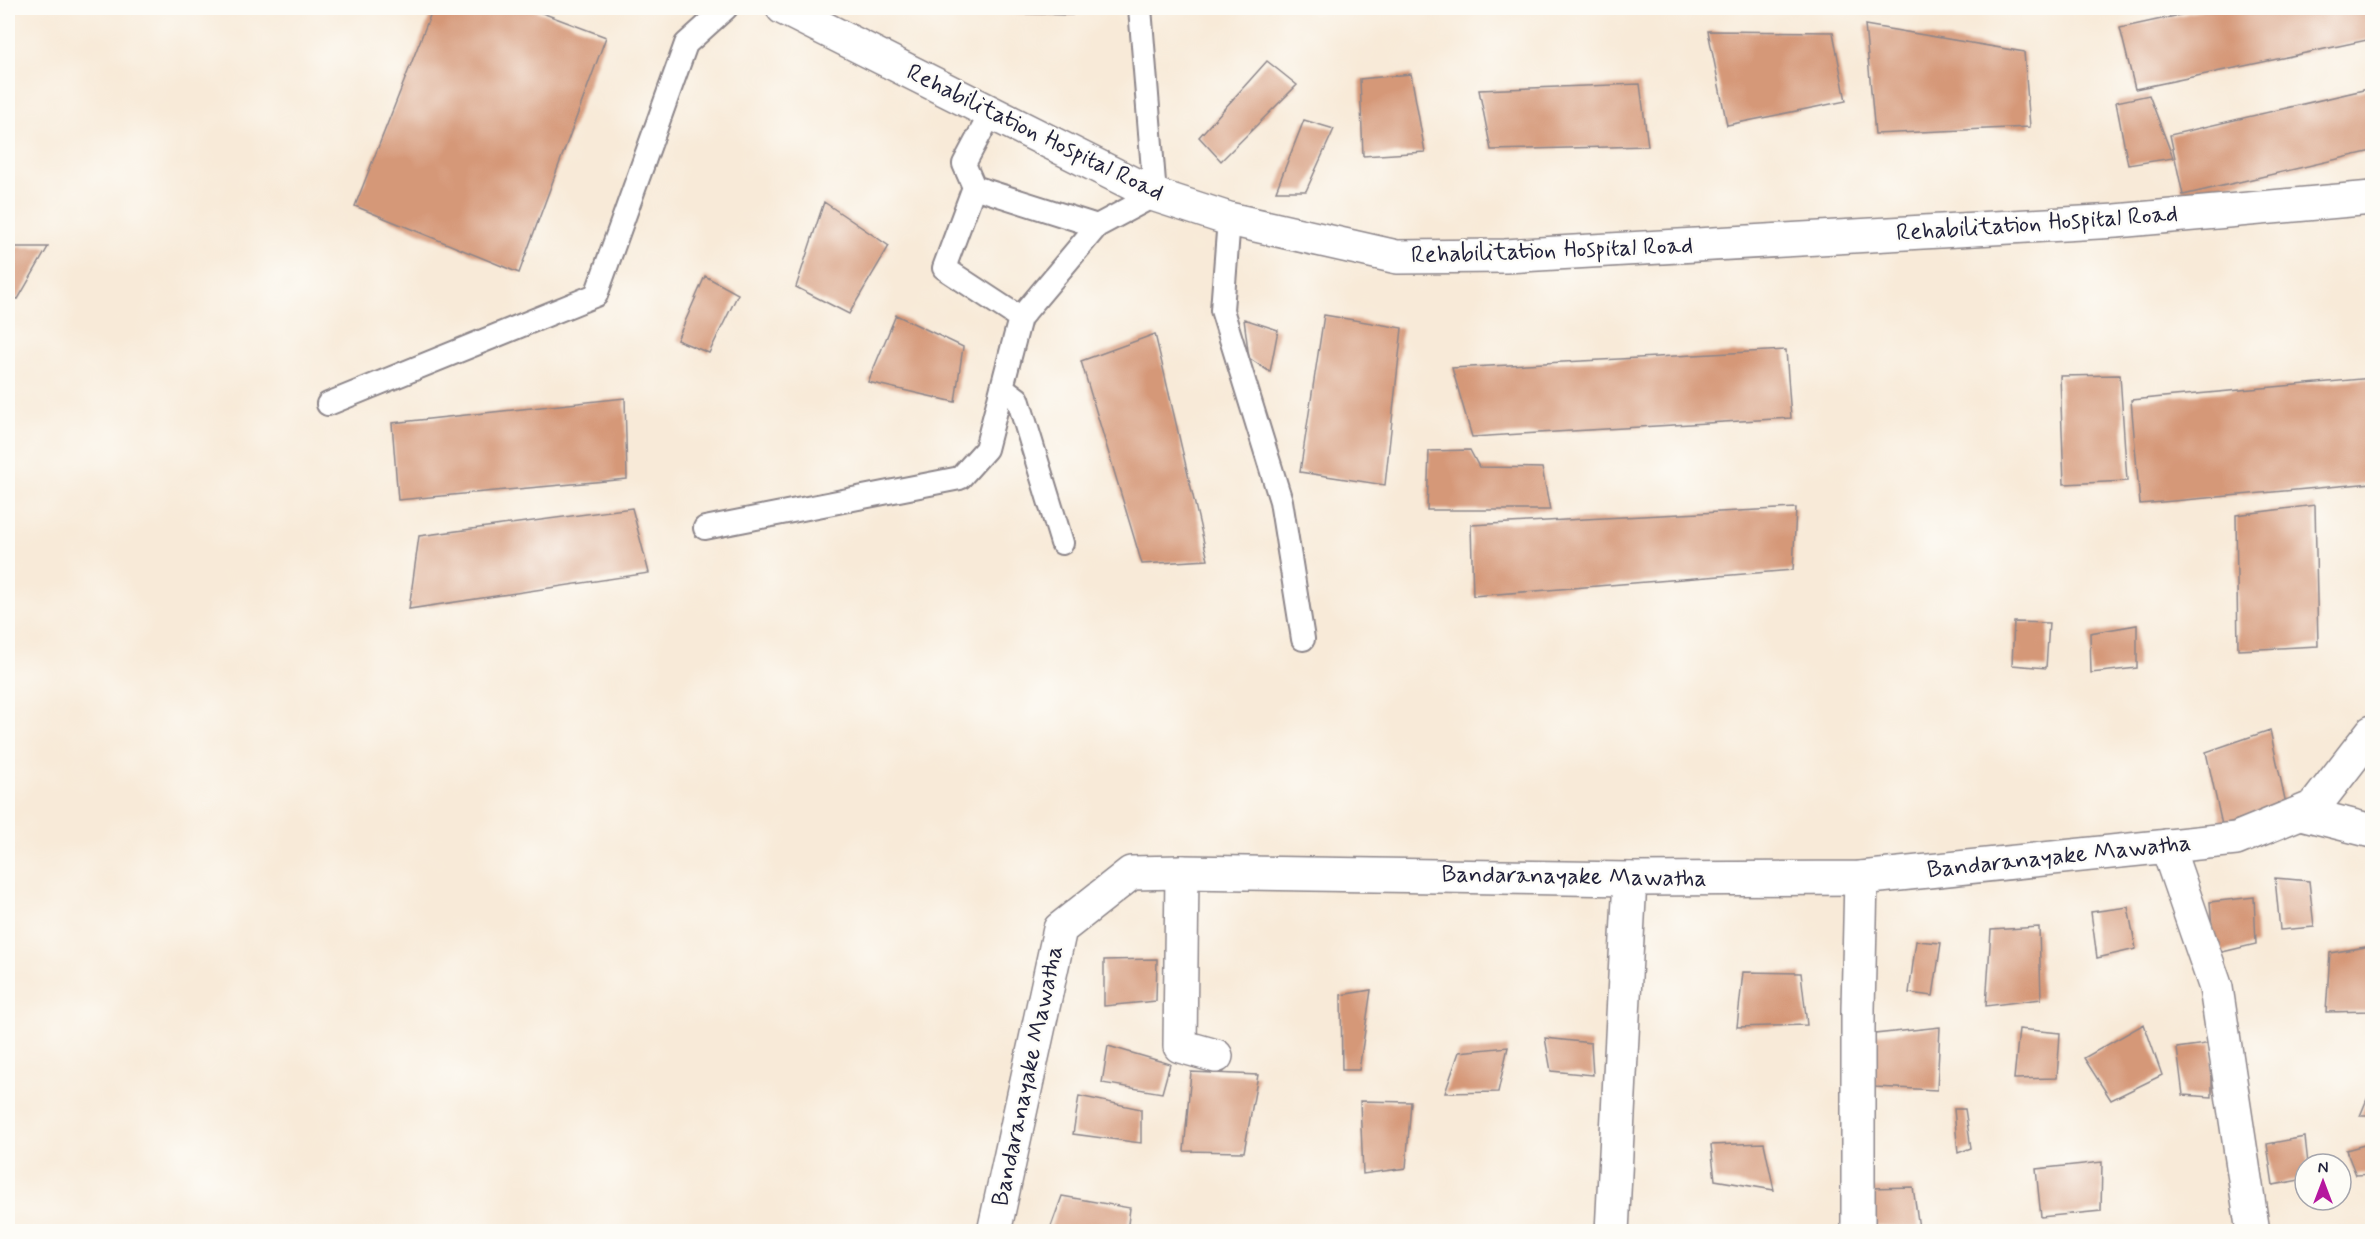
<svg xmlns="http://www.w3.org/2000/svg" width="2380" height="1239" font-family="Mynerve,sans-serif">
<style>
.building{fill:#d59878}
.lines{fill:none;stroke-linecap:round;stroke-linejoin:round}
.lane-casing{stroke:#8d868a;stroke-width:26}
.street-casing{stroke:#8d868a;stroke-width:36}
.secondary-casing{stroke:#8d868a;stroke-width:36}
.lane{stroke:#fff;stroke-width:22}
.street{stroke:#fff;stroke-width:33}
.secondary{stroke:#fff;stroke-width:33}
.labels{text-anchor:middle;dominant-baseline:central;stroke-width:5;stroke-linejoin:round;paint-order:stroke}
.street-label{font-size:24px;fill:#22223b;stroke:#fdfcf7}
</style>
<rect width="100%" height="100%" fill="#fdfcf7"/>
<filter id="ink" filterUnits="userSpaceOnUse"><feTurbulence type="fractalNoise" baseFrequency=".0167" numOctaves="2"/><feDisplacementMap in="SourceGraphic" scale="12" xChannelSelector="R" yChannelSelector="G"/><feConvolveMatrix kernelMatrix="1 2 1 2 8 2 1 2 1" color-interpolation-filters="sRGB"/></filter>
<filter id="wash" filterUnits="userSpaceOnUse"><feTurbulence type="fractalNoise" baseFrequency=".008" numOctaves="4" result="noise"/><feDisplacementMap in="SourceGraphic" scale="24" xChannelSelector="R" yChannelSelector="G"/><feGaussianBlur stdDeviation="1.35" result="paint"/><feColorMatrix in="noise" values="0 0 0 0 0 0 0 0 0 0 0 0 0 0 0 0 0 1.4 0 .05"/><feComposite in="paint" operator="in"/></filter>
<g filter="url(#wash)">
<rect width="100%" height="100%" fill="#f8ead8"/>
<g id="blocks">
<!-- building -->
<path class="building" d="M433 8H529L606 37 519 273 355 206Z
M866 8H1071L1072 15 866 9Z
M2212 8H2372V39L2135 89 2120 28Z
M1865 25 2024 52 2030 127 1875 134Z
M1708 31 1833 32 1846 101 1727 125Z
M1267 61 1297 85 1221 161 1199 137Z
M1411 74 1425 152 1363 156 1360 79Z
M1640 84 1648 146 1491 150 1479 90Z
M2372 88V151L2183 195 2170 135Z
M2149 95 2173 158 2128 165 2116 102Z
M1304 120 1334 129 1306 191H1276Z
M824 202 889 246 849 314 796 287Z
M8 247H48L18 299 8 296Z
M705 276 738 294 709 353 677 340Z
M896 315 963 347 955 402 868 382Z
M1324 315 1402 328 1385 485 1300 472Z
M1244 319 1278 330 1270 372 1249 358Z
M1155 334 1208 560 1142 564 1081 361Z
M1786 350 1791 418 1472 437 1452 368Z
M2120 375 2127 481 2064 484 2060 376Z
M2372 378V483L2140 504 2131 400Z
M625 398 627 479 398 500 392 423Z
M1470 450 1479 467 1542 468 1550 510H1427L1429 451Z
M2315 505 2318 646 2238 650 2236 515Z
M632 508 649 573 409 609 419 536Z
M1796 508 1793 570 1473 596 1471 525Z
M2014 622 2049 623 2046 668 2012 665Z
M2137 625V668L2091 673 2090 633Z
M2270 730 2286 804 2222 825 2206 752Z
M2275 878 2309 881 2314 927 2280 930Z
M2254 897 2256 944 2214 954 2210 902Z
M2128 907 2136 949 2097 958 2091 912Z
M2039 927 2041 999 1986 1006 1991 930Z
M1916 941 1941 943 1933 996 1909 993Z
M2372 946V1011L2326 1012 2330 953Z
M1157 959 1156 1001 1104 1006V960Z
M1743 972 1801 973 1807 1025 1737 1027Z
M1371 990 1359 1070H1342L1341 995Z
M2144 1024 2162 1075 2111 1100 2084 1058Z
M1940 1027 1937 1090 1875 1087V1034Z
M2019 1029 2060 1033 2057 1078 2014 1079Z
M1545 1038 1591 1043 1593 1075 1551 1071Z
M2212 1043V1097L2183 1095 2177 1048Z
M1108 1046 1170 1064 1162 1093 1102 1083Z
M1508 1047 1498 1092 1445 1093 1459 1052Z
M1191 1072 1258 1075 1244 1152 1184 1151Z
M2372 1087V1116H2360Z
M1079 1096 1141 1109V1143L1073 1134Z
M1360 1101 1411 1102 1406 1168 1363 1174Z
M1954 1109H1965L1971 1148 1958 1153Z
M2305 1137 2308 1164H2305V1179L2273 1185 2267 1144Z
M1764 1143 1774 1190 1715 1180 1711 1145Z
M2372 1143V1174L2356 1175 2346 1150Z
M2102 1162 2101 1211 2041 1217 2036 1169Z
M1913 1187 1919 1228 1870 1225 1869 1188Z
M1062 1196 1130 1208 1127 1232H1049Z"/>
</g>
</g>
<g filter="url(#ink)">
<use href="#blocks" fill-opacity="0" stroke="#8d868a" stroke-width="1.5"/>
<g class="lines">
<defs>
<path id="lane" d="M991 113 964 164 974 187 1097 226 1155 195 1140 8
M974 187 944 268 1020 318
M1229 219 1222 310 1281 501 1303 639
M1002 387 1018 399 1062 543
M328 404 596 295 686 44 726 8
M705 528 960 478 986 449 1020 318 1097 226"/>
<path id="street" d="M2301 813 2372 831
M2167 846 2216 988 2253 1232
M1182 872 1180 1046 1216 1056
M1612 1232 1630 879
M1858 1232V1009L1861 878"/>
<path id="secondary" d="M783 8 1155 195 1229 219 1397 257 1505 256 2116 221 2372 198
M994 1232 1060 929 1131 873 1182 872 1630 879 1861 878 2236 839 2314 807 2372 732"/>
</defs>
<!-- lane casing -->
<use href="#lane" class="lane-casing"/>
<!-- street casing -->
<use href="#street" class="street-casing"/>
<!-- secondary casing -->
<use href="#secondary" class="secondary-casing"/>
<!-- lane -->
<use href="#lane" class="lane"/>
<!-- street -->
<use href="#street" class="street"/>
<!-- secondary -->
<use href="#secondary" class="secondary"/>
</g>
</g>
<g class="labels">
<!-- street labels -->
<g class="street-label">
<text transform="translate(1035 133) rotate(26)">Rehabilitation Hospital Road</text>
<text transform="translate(2037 224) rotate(-4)">Rehabilitation Hospital Road</text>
<text transform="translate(1552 251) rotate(-2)">Rehabilitation Hospital Road</text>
<text transform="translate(2059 857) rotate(-6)">Bandaranayake Mawatha</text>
<text transform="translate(1574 877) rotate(1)">Bandaranayake Mawatha</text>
<text transform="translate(1028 1076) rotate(-78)">Bandaranayake Mawatha</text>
</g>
</g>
<!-- margin -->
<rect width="2380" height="1239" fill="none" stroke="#fdfcf7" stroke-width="30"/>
<!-- north arrow -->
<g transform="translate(2323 1182)"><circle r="28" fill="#fdfcf7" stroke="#a5a5ac" stroke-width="1.5"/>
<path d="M0-4.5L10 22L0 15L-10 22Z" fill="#b5179e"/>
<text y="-9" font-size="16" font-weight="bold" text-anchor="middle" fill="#22223b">N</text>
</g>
</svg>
